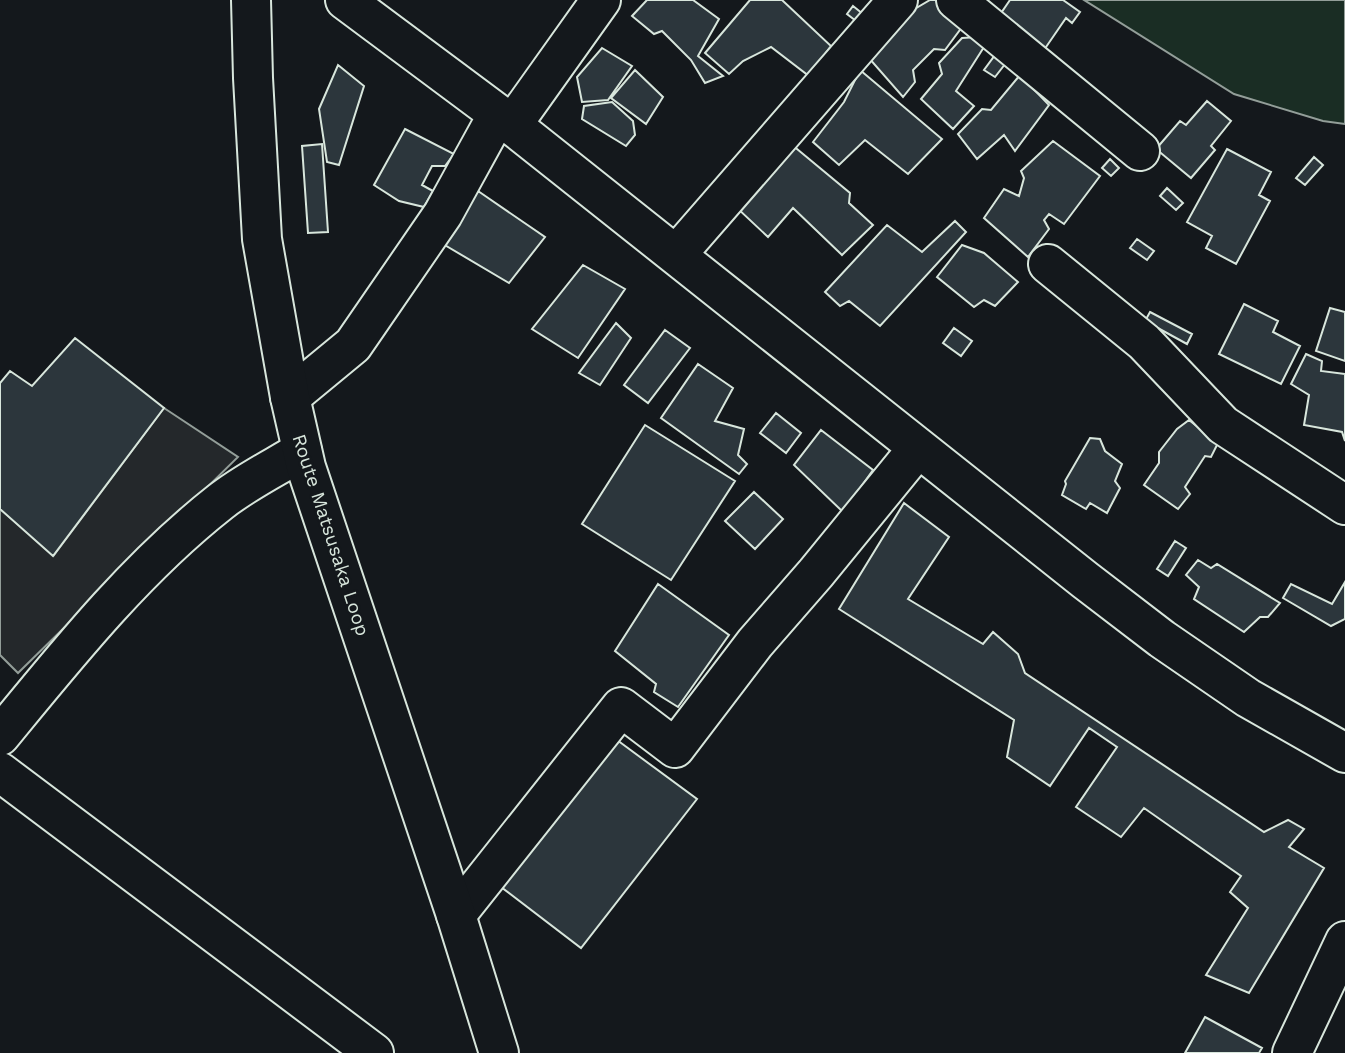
<svg xmlns="http://www.w3.org/2000/svg" width="1345" height="1053" font-family="'Work Sans',sans-serif">
<style>
.green{fill:#1a2d24;stroke:#939e99;stroke-width:2}
.parking{fill:#24282b;stroke:#939e99;stroke-width:2}
.building{fill:#2c363c;stroke:#d8e6dc;stroke-width:2}
.lines{fill:none;stroke-linecap:round;stroke-linejoin:round}
.minor-casing{stroke:#d8e6dc;stroke-width:42}
.major-casing{stroke:#d8e6dc;stroke-width:42}
.minor{stroke:#14181c;stroke-width:38}
.major{stroke:#14181c;stroke-width:38}
.labels{text-anchor:middle;dominant-baseline:central;stroke-width:5;stroke-linejoin:round;paint-order:stroke}
.street-label{font-size:19px;fill:#d8e6dc;stroke:#14181c}
</style>
<rect width="100%" height="100%" fill="#14181c"/>
<!-- green -->
<path class="green" d="M1084 0H1345V124L1323 121 1234 94Z"/>
<!-- parking -->
<path class="parking" d="M164 408 238 457 18 673 0 655V509L54 555Z"/>
<!-- building -->
<path class="building" d="M647 0H693L719 19 698 56 723 76 705 83 691 60 662 31 654 34 632 16Z
M750 0H782L831 46 809 76 771 47 743 61 729 74 705 53Z
M930 0H944L965 23 945 50 934 49 913 70 915 82 903 97 868 57 901 17Z
M1010 0H1063L1080 12 1072 23 1066 18 1044 50 997 19Z
M853 6 863 14 856 21 847 14Z
M978 37 984 47 956 91 974 106 953 129 921 99 942 74 939 63 962 38Z
M602 48 632 66 608 100 582 102 577 77Z
M998 51 1009 59 995 77 984 70Z
M338 65 364 86 339 165 327 162 319 109Z
M635 70 663 97 646 124 611 98Z
M860 70 942 139 908 174 865 140 839 165 813 142 844 102Z
M1020 75 1049 105 1015 151 1004 135 977 159 958 134 982 109 991 110Z
M1207 101 1231 121 1211 146 1215 150 1191 178 1156 149 1180 121 1186 125Z
M612 102 633 121 635 135 626 146 582 119 584 106Z
M405 129 454 154 445 166H432L422 185 433 191 424 207 399 201 374 185Z
M1053 141 1100 176 1064 224 1049 214 1044 220 1049 229 1028 257 984 218 1004 189 1019 196 1024 178 1021 171Z
M322 144 328 232 308 233 302 146Z
M791 144 850 193 849 203 873 225 842 255 793 208 768 237 736 207Z
M1227 149 1271 172 1259 195 1270 201 1236 264 1206 248 1212 236 1187 222Z
M1314 157 1323 165 1305 185 1296 178Z
M1110 159 1119 168 1111 176 1102 168Z
M1167 188 1183 203 1176 210 1160 196Z
M478 191 545 237 509 283 443 244Z
M955 221 966 232 880 326 849 301 840 306 825 292 887 225 922 252Z
M1137 239 1154 251 1147 260 1130 248Z
M962 245 984 253 1018 282 995 306 984 300 974 307 937 277Z
M583 265 625 289 578 358 532 329Z
M1244 304 1278 321 1273 332 1300 346 1281 384 1219 354Z
M1330 308 1345 312V361L1316 351Z
M1150 312 1192 334 1187 344 1145 321Z
M616 323 631 338 600 385 579 373Z
M954 328 972 341 961 356 943 343Z
M665 330 690 348 648 403 624 385Z
M75 338 164 408 53 556 0 509V383L10 371 32 386Z
M1306 354 1322 361 1321 371 1345 374V441L1342 432 1304 425 1309 395 1291 384Z
M698 364 733 388 715 421 744 429 738 455 747 464 739 474 661 418Z
M776 413 801 433 786 453 760 433Z
M1189 420 1218 443 1211 457 1205 456 1185 487 1190 494 1178 509 1144 485 1159 463V452L1177 429Z
M645 425 735 481 671 580 582 524Z
M821 430 873 470 843 512 794 465Z
M1090 438 1100 439 1105 451 1122 464 1115 481 1120 488 1107 513 1090 503 1086 509 1062 495 1066 484 1065 481Z
M754 492 783 519 755 549 725 521Z
M904 503 949 537 908 599 983 644 993 632 1018 654 1025 673 1264 832 1288 820 1304 829 1289 847 1324 868 1249 993 1206 975 1248 908 1230 892 1241 876 1144 808 1121 837 1076 807 1117 747 1089 728 1050 786 1007 757 1014 720 839 609Z
M1175 541 1186 548 1168 576 1157 569Z
M1198 560 1211 568 1217 564 1280 603 1268 617H1260L1244 632 1194 599 1199 587 1186 575Z
M1345 582V619L1331 626 1283 598 1291 584 1332 604Z
M658 584 729 635 678 707 654 692 656 684 615 651Z
M617 740 697 799 581 948 501 887Z
M1205 1017 1262 1048 1259 1053H1185Z"/>
<g class="lines">
<defs>
<path id="minor" d="M345 0 498 114 1085 580 1162 639 1248 698 1345 753
M956 0 1140 151
M512 125 601 0
M676 255 898 0
M1048 264 1144 342 1223 425 1345 505
M290 397 353 345 443 214 498 114
M0 736C68 653 136 568 220 502 245 482 276 467 302 451
M0 772 374 1053
M456 915 621 707 675 748 755 643 816 573 918 448
M1292 1053 1345 941"/>
<path id="major" d="M251 0 253 78 262 239 290 397 306 467 456 915 499 1053"/>
</defs>
<!-- minor casing -->
<use href="#minor" class="minor-casing"/>
<!-- major casing -->
<use href="#major" class="major-casing"/>
<!-- minor -->
<use href="#minor" class="minor"/>
<!-- major -->
<use href="#major" class="major"/>
</g>
<g class="labels">
<!-- street labels -->
<g class="street-label">
<text transform="translate(331 535) rotate(72)">Route Matsusaka Loop</text>
</g>
</g>
</svg>
